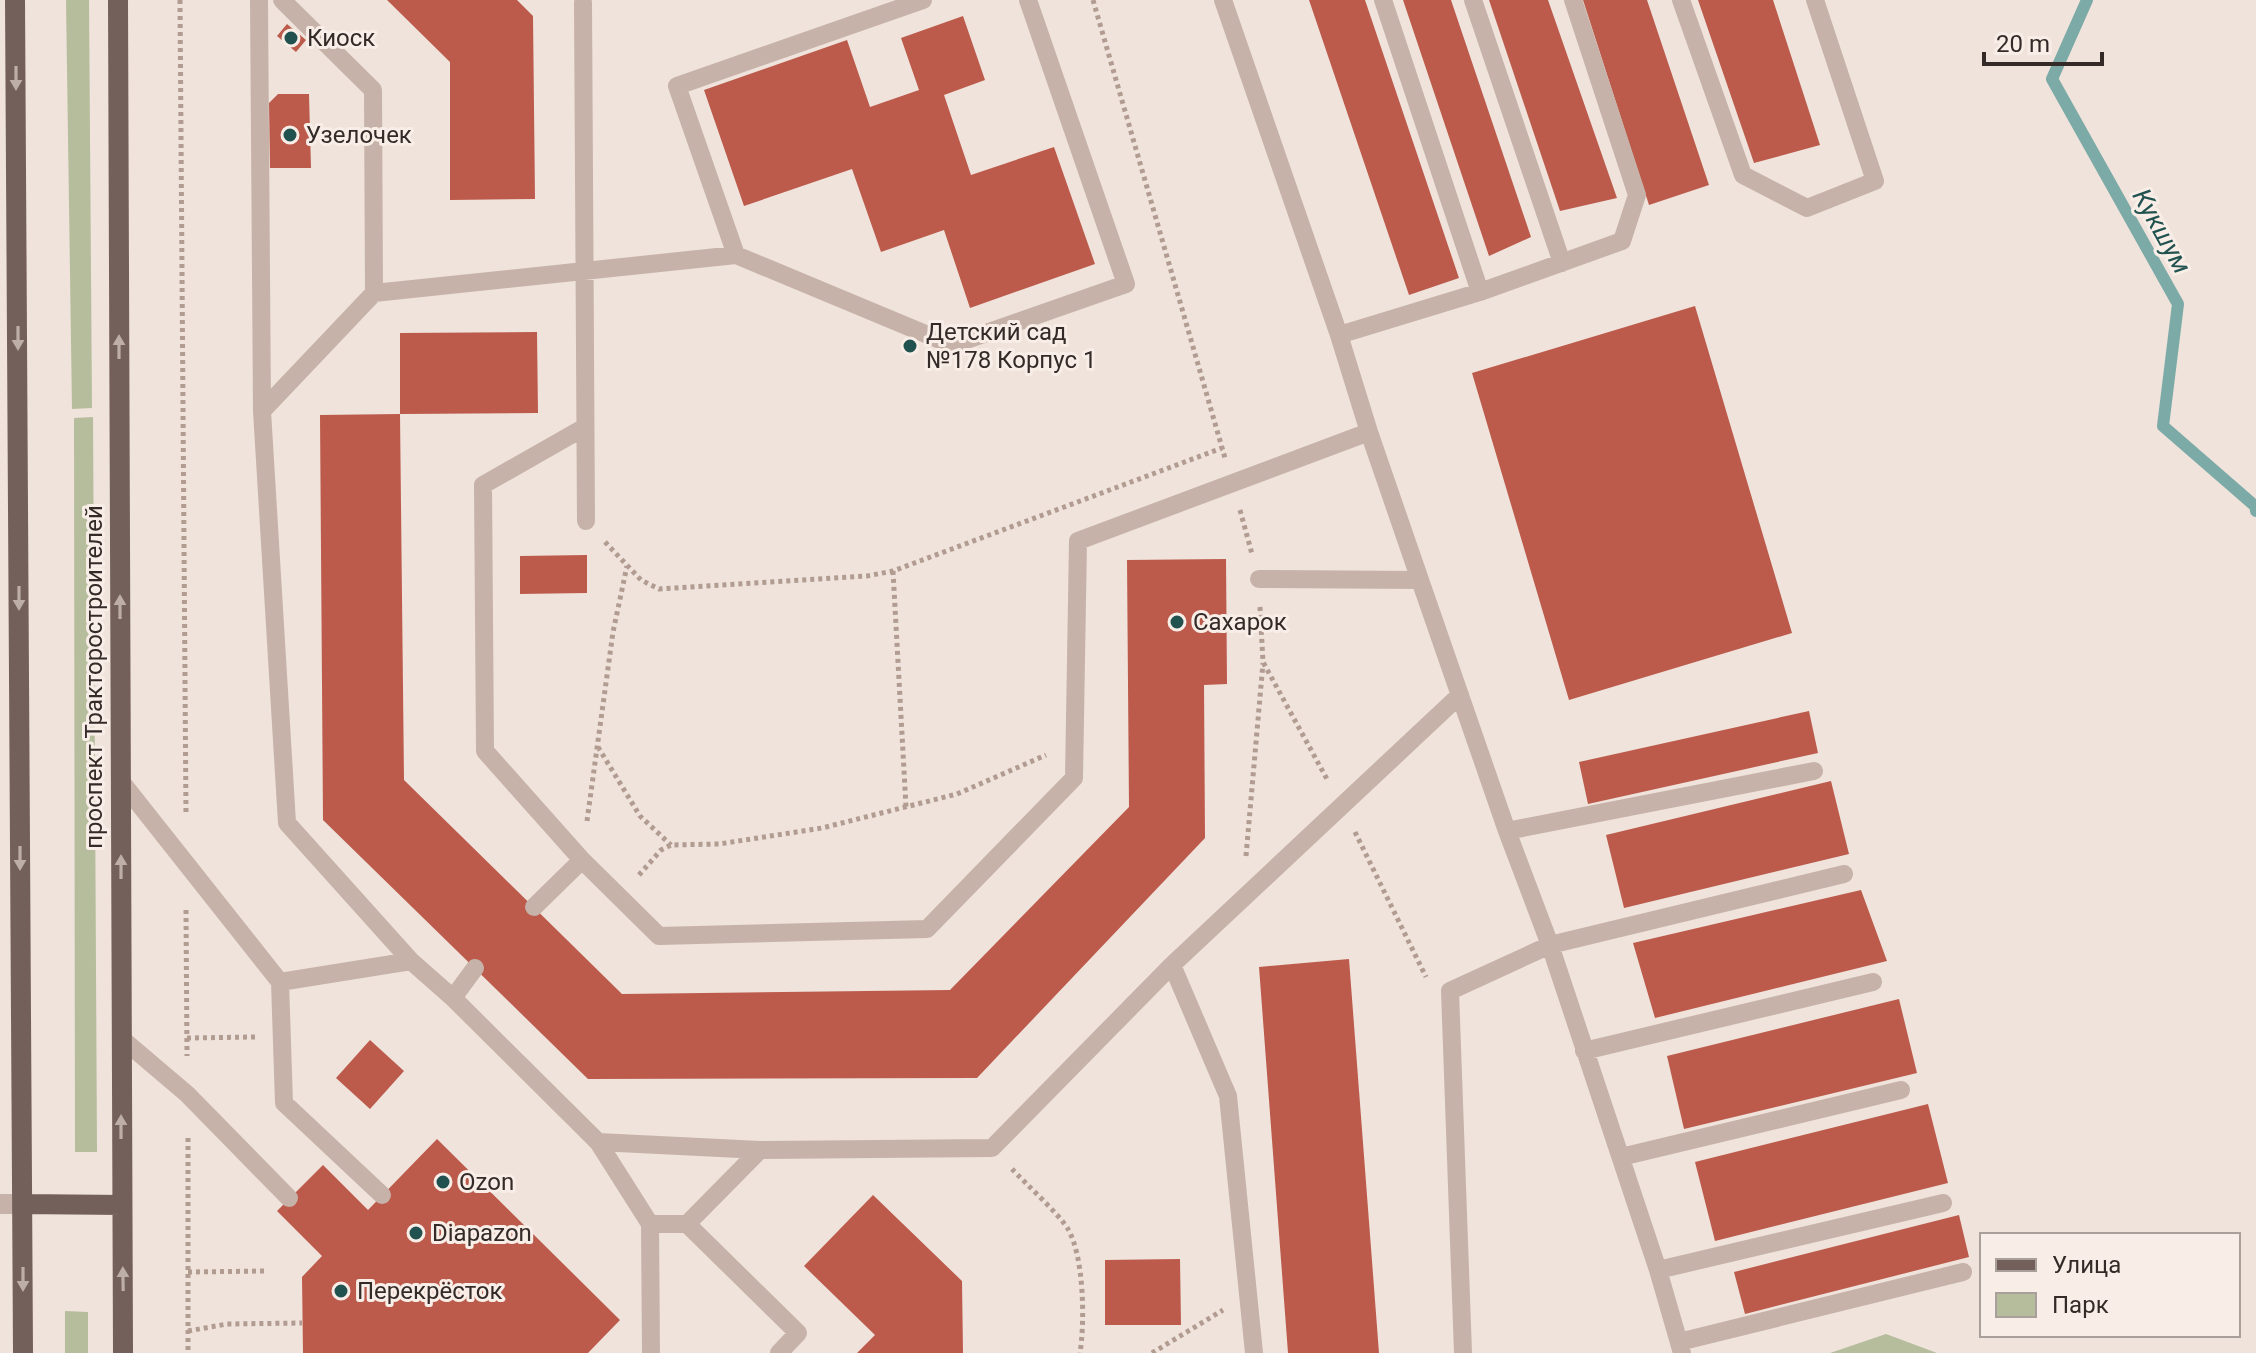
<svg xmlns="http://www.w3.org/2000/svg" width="2256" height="1353" font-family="Roboto,sans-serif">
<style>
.green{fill:#b6bd9c}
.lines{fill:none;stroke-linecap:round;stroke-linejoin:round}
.stream{stroke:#7caaa7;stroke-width:12}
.building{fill:#bc5b4c}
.path{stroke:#b29c92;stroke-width:5;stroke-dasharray:4 4;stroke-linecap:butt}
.lane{stroke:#c6b2a8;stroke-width:18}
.street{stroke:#c6b2a8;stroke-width:20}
.primary{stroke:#74605a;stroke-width:20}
.oneway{fill:#bdaea8}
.poi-dot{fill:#21524f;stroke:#f8eee7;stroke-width:3}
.labels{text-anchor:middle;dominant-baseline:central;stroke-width:6;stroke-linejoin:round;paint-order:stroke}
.poi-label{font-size:24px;fill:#342a28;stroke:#f8eee7;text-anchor:start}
.street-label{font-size:24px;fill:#342a28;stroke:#f8eee7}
.water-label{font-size:26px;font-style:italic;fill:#21524f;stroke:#f8eee7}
</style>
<rect width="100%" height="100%" fill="#efe3db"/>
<!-- green -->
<path class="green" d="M66 0H89L92 408 72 409Z
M93 417 97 1152H75L74 418Z
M65 1311 88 1312V1353H65Z
M1886 1334 1937 1353H1830Z"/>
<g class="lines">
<!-- stream -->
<path class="stream" d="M2087 0 2052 79 2178 304 2163 426 2255 506 2256 511"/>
</g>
<!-- building -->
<path class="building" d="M387 0H517L533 16 535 199 450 200V62Z
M1309 0H1365L1459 278 1409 295Z
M1403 0H1451L1531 237 1489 256Z
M1489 0H1548L1617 198 1560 211Z
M1583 0H1647L1709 185 1649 205Z
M1698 0H1773L1820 145 1754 163Z
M963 16 985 80 944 95 971 175 1054 147 1095 264 970 308 944 230 881 252 852 169 744 206 704 90 847 40 870 107 919 90 901 38Z
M287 24 306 40 296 52 277 36Z
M278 94H309L311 168H270L269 103Z
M1695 306 1792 633 1569 700 1472 373Z
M537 332 538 413 400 414V333Z
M400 414 404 780 622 994 950 990 1129 807 1127 560 1226 559 1227 684 1204 685 1205 838 977 1078 588 1079 323 820 320 415Z
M587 555V593L520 594V556Z
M1809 711 1818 753 1588 804 1579 762Z
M1831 781 1849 854 1624 908 1606 835Z
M1861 890 1887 961 1655 1018 1633 943Z
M1349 959 1379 1353H1288L1259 967Z
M1899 999 1917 1073 1684 1129 1667 1056Z
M370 1040 404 1071 370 1109 336 1078Z
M1928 1104 1948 1183 1715 1241 1695 1162Z
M437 1139 620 1320 588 1353H303L302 1277 322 1256 277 1211 323 1165 368 1210Z
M873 1195 962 1281 963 1353H857L875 1335 804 1266Z
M1959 1215 1969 1257 1745 1314 1734 1272Z
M1180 1259 1181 1325H1105V1260Z"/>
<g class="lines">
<!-- path -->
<path class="path" d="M180 0 186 816
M1093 0 1225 458
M1240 510 1252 554
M605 542 641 580 659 589 867 576 893 571 1222 448
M893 571 906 807
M1260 607 1263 662 1328 781
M598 747 640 816 671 845
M587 821 613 632 627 566
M1355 832 1426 977
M1246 856 1263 663
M639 875 661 850 671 845 719 844 822 828 957 794 1046 755
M186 910 187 1056
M187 1038 255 1037
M188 1138V1353
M1012 1169C1026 1184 1059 1214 1068 1229 1084 1257 1085 1321 1080 1353
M188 1272 265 1271
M188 1331 227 1324 302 1323
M1152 1353 1223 1310"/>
<!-- lane -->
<path class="lane" d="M259 0 262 411 287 823 411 961 453 998 598 1142 650 1224H687
M1223 0 1339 335 1369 432 1420 580 1507 831 1550 945 1658 1270 1682 1353
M1383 0 1480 292
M1473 0 1562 263
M1681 0 1743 175 1807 208 1875 181 1815 0
M583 3 586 521
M736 255 677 86 923 0
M374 293 736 255 952 345 1126 284 1028 0
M1339 335 1480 292 1622 241 1637 195 1573 0
M262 411 374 293 373 90 282 0
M1259 579 1420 580
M120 780 280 982 284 1103 382 1195
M1507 831 1814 771
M582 860 485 751 483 485 585 427
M534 907 582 860 659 936 927 929 1074 778 1078 541 1369 432
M1172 965 1228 1096 1254 1353
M280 982 411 961
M453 998 475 968
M121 1038 187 1094 289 1198
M1584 1051 1873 982
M598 1142 760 1150 992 1148 1172 965 1460 695
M760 1150 687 1224 798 1333 779 1353
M1621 1157 1901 1090
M650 1224 651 1353
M1658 1270 1943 1203
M1679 1342 1963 1272
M1463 1353 1450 991 1550 945 1844 874"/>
<!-- street -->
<path class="street" d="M0 1204H23"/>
<!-- primary -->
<path class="primary" d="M15 0 23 1353
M118 0 123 1353
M23 1204 122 1205"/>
</g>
<!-- one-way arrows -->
<defs><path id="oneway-solid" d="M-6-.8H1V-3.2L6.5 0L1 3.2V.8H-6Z" transform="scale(2)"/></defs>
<g class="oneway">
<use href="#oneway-solid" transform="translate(16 78) rotate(90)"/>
<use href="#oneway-solid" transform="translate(18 338) rotate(90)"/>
<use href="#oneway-solid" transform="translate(119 347) rotate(-90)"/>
<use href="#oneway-solid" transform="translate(19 598) rotate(90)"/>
<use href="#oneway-solid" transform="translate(120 607) rotate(-90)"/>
<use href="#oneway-solid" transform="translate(20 858) rotate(90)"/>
<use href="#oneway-solid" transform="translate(121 867) rotate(-90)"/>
<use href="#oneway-solid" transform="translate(121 1127) rotate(-90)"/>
<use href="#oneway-solid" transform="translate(23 1279) rotate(90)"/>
<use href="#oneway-solid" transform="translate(123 1279) rotate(-91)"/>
</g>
<!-- markers -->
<g class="poi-dot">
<circle cx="291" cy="38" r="8"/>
<circle cx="290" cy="135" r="8"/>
<circle cx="910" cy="346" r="8"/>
<circle cx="1177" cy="622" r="8"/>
<circle cx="443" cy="1182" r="8"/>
<circle cx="416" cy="1233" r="8"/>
<circle cx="341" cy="1291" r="8"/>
</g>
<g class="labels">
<!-- poi labels -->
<g class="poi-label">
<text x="307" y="38">Киоск</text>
<text x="306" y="135">Узелочек</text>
<text x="926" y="332">Детский сад<tspan x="926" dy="28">№178 Корпус 1</tspan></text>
<text x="1193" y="622">Сахарок</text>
<text x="459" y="1182">Ozon</text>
<text x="432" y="1233">Diapazon</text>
<text x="357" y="1291">Перекрёсток</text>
</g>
<!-- street labels -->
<g class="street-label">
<text transform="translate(94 677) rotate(-90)">проспект Тракторостроителей</text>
</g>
<!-- water labels -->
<g class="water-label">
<text transform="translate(2162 231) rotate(61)">Кукшум</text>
</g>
</g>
<!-- legend -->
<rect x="1980" y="1233" width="260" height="104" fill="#f8eee7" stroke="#aaa09b" stroke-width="2"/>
<rect x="1996" y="1259" width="40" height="12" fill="#74605a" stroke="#aaa09b" stroke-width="2"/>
<text x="2052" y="1273" font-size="24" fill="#342a28">Улица</text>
<rect x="1996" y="1293" width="40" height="24" fill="#b6bd9c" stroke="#aaa09b" stroke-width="2"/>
<text x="2052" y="1313" font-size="24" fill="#342a28">Парк</text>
<!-- scale -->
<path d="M1984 52v12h118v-12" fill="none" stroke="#342a28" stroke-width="4"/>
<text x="1996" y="52" font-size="24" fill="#342a28" stroke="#f8eee7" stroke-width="6" paint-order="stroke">20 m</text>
</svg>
